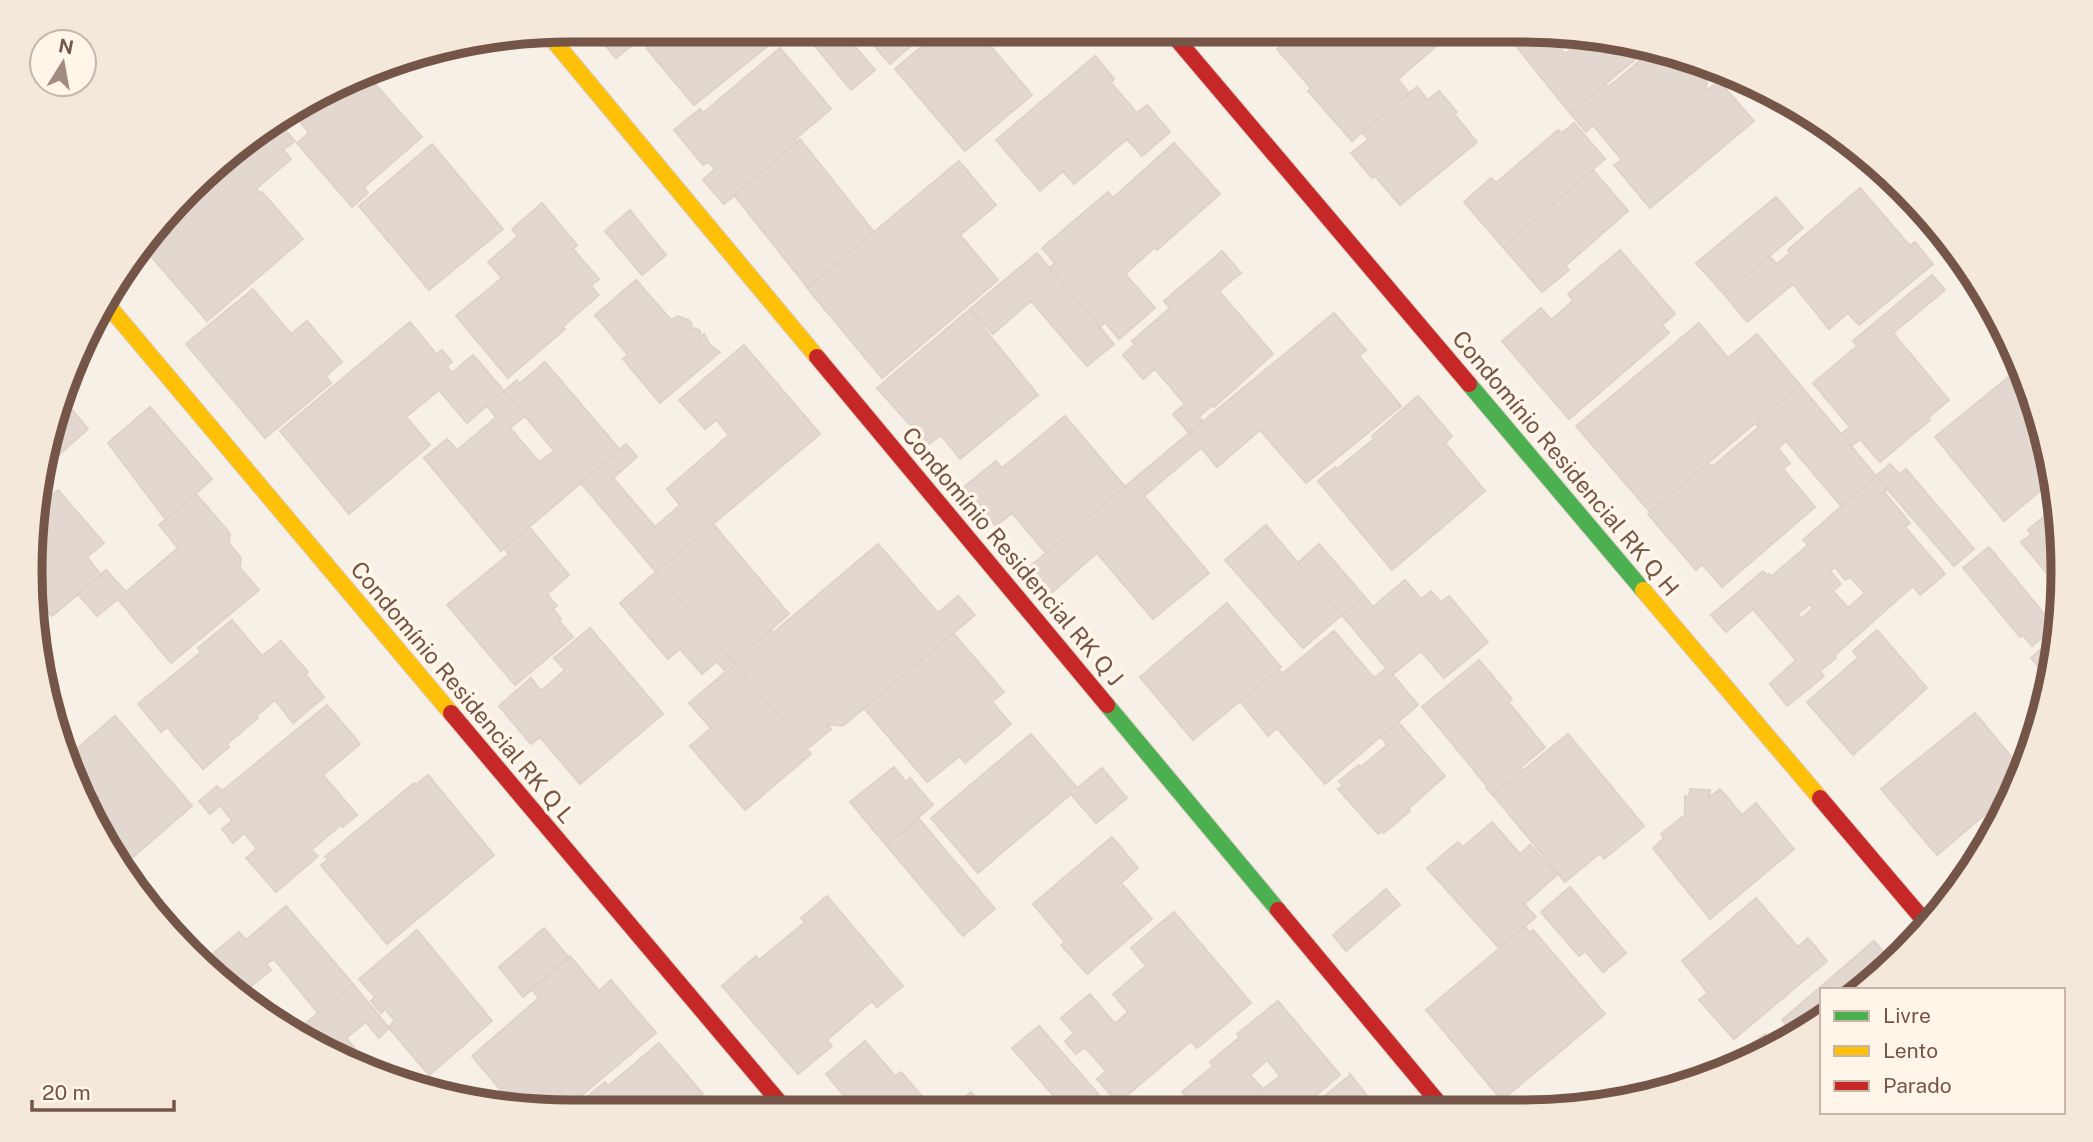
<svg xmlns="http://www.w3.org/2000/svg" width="2093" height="1142" font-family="'Public Sans',sans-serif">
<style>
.building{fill:#e3d8cf;stroke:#dfd2c9;stroke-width:2;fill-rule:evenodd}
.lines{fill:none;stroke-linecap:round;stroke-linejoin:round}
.fast-casing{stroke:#d7ccc4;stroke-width:18}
.slow-casing{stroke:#d7ccc4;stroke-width:18}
.jam-casing{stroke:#d7ccc4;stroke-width:18}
.fast{stroke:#4caf50;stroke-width:16}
.slow{stroke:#ffc107;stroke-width:16}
.jam{stroke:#c62828;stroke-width:16}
.labels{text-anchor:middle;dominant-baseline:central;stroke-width:7;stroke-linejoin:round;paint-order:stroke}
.street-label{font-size:23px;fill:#755547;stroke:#fff5e8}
.rim{fill:none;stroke:#755547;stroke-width:9}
</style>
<rect width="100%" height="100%" fill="#f7f0e7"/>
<!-- building -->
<path class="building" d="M588 30H638L636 31 641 38 616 58 603 43 587 44Z
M642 30H783L767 43 769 45 694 105 647 49Z
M810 30H841L875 70 851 90 805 34Z
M861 30H929L890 64Z
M941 30H977L1032 95 965 151 895 69Z
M1299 31H1441L1447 37 1398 79 1409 93 1352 141 1308 91 1311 88 1277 49Z
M1504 31 1567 33 1555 42 1565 54 1589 36 1650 47 1570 113Z
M1656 47 1674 53 1686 67H1696L1707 82 1706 91 1719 81 1754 121 1650 208 1614 165 1622 160 1593 125 1586 132 1570 113 1605 84 1607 87 1616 81Z
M780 48 831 109 794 140 797 142 724 204 703 180 715 169 708 162 703 165 674 130 700 109 703 113Z
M1095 56 1114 79 1111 83 1137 113 1147 105 1170 132 1142 156 1127 139 1074 184 1063 171 1040 191 996 140Z
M367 75 422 137 364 187 368 193 352 207 297 143 309 133 294 114Z
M1417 87 1428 100 1439 91 1457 112 1454 114 1477 142 1400 205 1375 176 1372 178 1351 153 1368 140 1362 132Z
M278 122 295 141 283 150 291 159 256 189 260 193 262 192 303 239 207 321 143 247 217 167 258 133Z
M1574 123 1605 159 1503 247 1464 202 1491 178 1496 183 1558 130 1562 133Z
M258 133 239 148 217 167 241 142Z
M800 139 874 232 808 288 734 195Z
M1174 143 1220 194 1157 250 1154 248 1125 274 1155 308 1119 339 1105 322 1100 327 1050 268 1055 263 1042 248 1108 192 1113 198Z
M432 144 503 229 429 290 359 206Z
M959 161 996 205 960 235 998 280 882 378 807 288Z
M1593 170 1628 211 1565 266 1569 270 1542 292 1503 247Z
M1860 188 1910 246 1915 242 1933 264 1859 325 1848 313 1829 329 1793 284 1747 322 1724 294 1769 256 1777 264 1790 253 1788 250Z
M1776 197 1803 228 1724 294 1696 263Z
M542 203 577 245 573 249 599 279 591 286 599 295 562 327 565 329 508 378 456 316 502 278 488 262 518 236 512 229Z
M630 210 666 255 642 275 605 231Z
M1620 250 1675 314 1662 325 1669 333 1569 419 1502 341 1541 308 1551 320 1573 301 1568 294Z
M1222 251 1241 273 1219 291 1273 354 1214 407 1212 405 1199 417 1203 422 1189 433 1173 414 1185 404 1155 369 1143 379 1123 355 1135 344 1132 341 1170 308 1164 301Z
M1037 253 1114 344 1087 366 1031 301 993 334 970 309Z
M1932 275 1945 290 1893 333 1949 400 1928 418 1930 420 1880 462 1860 439 1851 446 1841 434 1850 427 1813 383 1857 346 1853 341Z
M636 280 671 320 678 316 689 320 692 324 691 329 695 328 700 331V338L704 334 710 345 720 352 660 403 623 359 628 355 595 315Z
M253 289 291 334 307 321 342 362 326 376 331 383 265 438 186 344Z
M969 310 1038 395 960 459 941 435 928 445 877 388Z
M1334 313 1366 350 1359 356 1401 406 1306 483 1260 430 1217 467 1189 433Z
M410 322 436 354 442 350 452 362 447 366 452 373 473 355 504 391 467 423 439 390 406 417 430 445 349 514 280 431Z
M1699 323 1728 358 1757 334 1800 385 1650 512 1576 426Z
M744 345 820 434 656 572 581 483 626 444 637 457 613 478 655 527 680 505 667 489 729 435 716 420 705 429 679 400Z
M545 362 620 450 581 483 504 391 517 380 519 384Z
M2021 367 2045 431 2053 480 2004 521 1935 437Z
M1800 385 1876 476 1841 506 1786 441 1778 448 1790 463 1783 469 1815 507 1722 587 1702 564 1696 570 1648 514 1708 463 1712 467 1759 427 1755 423Z
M504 391 525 416 510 428 539 462 554 451 581 483 501 551 424 458 447 439 457 450 473 437 496 417 487 406Z
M1418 396 1452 436 1445 443 1485 491 1392 570 1318 481 1335 467 1337 469 1374 439 1372 436Z
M65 402 88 429 45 467 48 431 59 408Z
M150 407 212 479 166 520 108 443Z
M1065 416 1125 487 1046 553 1012 513 996 526 964 487 996 461 1002 468Z
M1189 433 1201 448 1144 496 1209 573 1153 619 1097 553 1049 595 1027 569Z
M1890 464 1899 474 1906 469 1974 549 1954 566 1876 476Z
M1876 476 1888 489 1884 492 1910 523 1905 527 1907 529 1945 574 1920 595 1913 586 1834 656 1836 658 1820 671 1824 676 1787 706 1770 684 1796 660 1753 609 1726 632 1711 615 1763 571 1767 575 1769 574 1772 576 1808 545 1803 540ZM1835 567 1845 580 1850 577 1865 593 1848 608 1833 591 1841 584 1830 571ZM1810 604 1813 608 1801 619 1798 614Z
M2053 483 2062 535 2060 589 2021 542 2032 534 2028 530 2055 507 2043 492Z
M58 490 104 543 87 557 101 575 52 616 39 601 33 605 31 603 42 496 47 491 51 496Z
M196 494 228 531 230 534 229 543 241 558 240 568 259 590 171 663 118 599 97 616 78 594 106 570 126 592 178 548 159 525Z
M713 524 789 614 733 662 656 572Z
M1266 525 1342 615 1303 648 1225 560Z
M529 527 569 575 547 594 557 606 553 609 561 619 559 621 573 637 515 685 447 605 509 554 504 548Z
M878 544 938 613 958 596 975 615 843 726 827 724 831 729 807 749 733 662 771 630 773 633Z
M1319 544 1364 596 1342 615 1298 563Z
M1989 547 2055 627 2032 646 2023 635 2020 637 1963 568Z
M656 572 733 662 724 670 717 661 702 674 680 649 668 659 620 603Z
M1405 580 1421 599 1431 591 1441 602 1449 596 1488 642 1444 678 1421 651 1392 675 1342 615 1364 596 1373 607Z
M1227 603 1281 667 1193 740 1140 677Z
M232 620 262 656 281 641 308 672 305 674 324 697 293 723 275 700 256 716 258 718 227 744 229 747 203 769 167 727 161 732 138 704 201 652 198 648Z
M590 628 663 714 580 784 540 737 531 744 499 706 531 678 541 691 565 670 554 658Z
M1877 630 1927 688 1853 755 1807 702 1858 658 1853 651Z
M1334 631 1374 678 1387 668 1418 705 1325 784 1277 728 1268 736 1240 701 1278 669 1283 673Z
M953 633 1004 692 992 702 1011 724 965 763 960 756 927 782 864 708Z
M2059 633 2052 672 2049 669 2044 674 2031 658Z
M1479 660 1512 699 1508 702 1545 747 1520 768 1523 771 1493 795 1486 788 1487 786 1422 707Z
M735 664 811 754 745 810 690 746 711 728 689 703Z
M327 705 360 744 323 775 357 815 343 827 341 825 311 850 318 856 276 892 246 858 257 849 244 833 233 843 222 829 232 821 220 805 210 814 199 801 217 786 222 791Z
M1975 713 2023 771 2014 790 1937 855 1881 789Z
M115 716 192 806 125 864 71 778 66 758Z
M1398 722 1445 776 1408 809 1410 811 1384 833 1382 831 1378 834 1340 791 1338 789 1343 786 1339 781 1359 765 1361 767 1387 745 1381 737Z
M1031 734 1077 788 1102 768 1127 798 1096 823 1071 794 978 873 931 818Z
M1568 734 1644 826 1604 859 1600 853 1565 882 1493 795Z
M894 767 906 782 910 778 933 805 886 845 850 802Z
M428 775 494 855 387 944 321 865 328 859 325 857 414 783 416 785Z
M1690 789 1710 790 1709 798 1720 789 1742 815 1756 803 1794 849 1710 919 1653 848 1664 838 1661 834 1685 815V796L1689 797Z
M919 819 995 909 963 936 886 845Z
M1492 822 1520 854 1530 845 1557 875 1524 904 1536 917 1499 948 1427 868 1458 842 1463 847Z
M1112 837 1138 868 1121 883 1152 919 1087 974 1061 945 1065 942 1033 904Z
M1570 887 1626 953 1603 972 1585 951 1579 956 1541 912Z
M1386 889 1400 905 1346 951 1333 935Z
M827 896 903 986 877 1007 872 1001 827 1040 832 1046 798 1074 722 986 756 956 759 960 805 922 801 918Z
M1756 898 1798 947 1808 938 1827 961 1734 1039 1699 1000 1708 993 1682 961Z
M286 906 353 984 318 1013 274 959 266 964 271 970 243 993 204 961 239 932 246 940Z
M1174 912 1251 1003 1197 1048 1191 1041 1118 1103 1097 1079 1106 1071 1085 1047 1076 1054 1065 1041 1074 1033 1061 1018 1090 994 1115 1024 1128 1012 1113 994 1146 966 1131 948Z
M1525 927 1530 933 1533 930 1605 1014 1502 1100 1426 1010Z
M544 928 569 958 523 997 499 967Z
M417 930 492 1021 429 1075 389 1028 388 1027 395 1021 385 1009 381 1013 371 1001 375 997 359 979Z
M1874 941 1893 963 1861 990H1822V1022L1794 1035 1782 1020Z
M570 956 599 991 611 980 656 1033 563 1111H536L516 1108 472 1056 539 998 531 989Z
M353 984 389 1028 379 1038 366 1022 346 1038 373 1070 301 1040 293 1034Z
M1278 1001 1340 1075 1300 1109H1196L1182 1092 1213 1066 1210 1062 1240 1037 1237 1034ZM1267 1060 1280 1076 1263 1089 1250 1075Z
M1039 1026 1087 1081 1111 1109H1065L1012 1048Z
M1765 1034 1774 1045 1724 1070V1069Z
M865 1041 895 1076 901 1072 928 1103 931 1102 938 1110H856L826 1074Z
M659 1043 703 1094 683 1111H570L605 1082 608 1086Z
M1350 1074 1377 1108 1309 1109 1350 1075Z
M429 1075 444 1094 442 1096 431 1094 414 1087Z
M971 1092 986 1110H949L966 1096Z
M706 1096 719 1111H689Z"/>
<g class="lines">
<defs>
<path id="fast" d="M1469 384 1643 590
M1107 705 1278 910"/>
<path id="slow" d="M548 34 817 357
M106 303 451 713
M1643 590 1820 798"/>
<path id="jam" d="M1169 30 1469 384
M817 357 1107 705
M451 713 786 1110
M1820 798 1927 924
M1278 910 1443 1108"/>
</defs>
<!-- fast casing -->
<use href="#fast" class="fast-casing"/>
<!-- slow casing -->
<use href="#slow" class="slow-casing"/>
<!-- jam casing -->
<use href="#jam" class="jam-casing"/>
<!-- fast -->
<use href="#fast" class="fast"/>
<!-- slow -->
<use href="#slow" class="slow"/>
<!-- jam -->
<use href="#jam" class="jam"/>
</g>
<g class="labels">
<!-- street labels -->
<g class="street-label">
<text transform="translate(1566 463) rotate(50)">Condomínio Residencial RK Q H</text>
<text transform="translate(1013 556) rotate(50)">Condomínio Residencial RK Q J</text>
<text transform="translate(463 692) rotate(50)">Condomínio Residencial RK Q L</text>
</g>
</g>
<!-- crop -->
<path d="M0 0H2093V1142H0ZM571 42H1522A529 529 0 0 1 2051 571V571A529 529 0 0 1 1522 1100H571A529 529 0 0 1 42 571V571A529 529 0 0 1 571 42Z" fill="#f4e8db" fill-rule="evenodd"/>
<path class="rim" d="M571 42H1522A529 529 0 0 1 2051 571V571A529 529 0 0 1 1522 1100H571A529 529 0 0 1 42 571V571A529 529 0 0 1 571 42Z"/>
<!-- legend -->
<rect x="1820" y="988" width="245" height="126" fill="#fff5e8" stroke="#c8b5a8" stroke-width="2"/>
<rect x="1834" y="1011" width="35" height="10" fill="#4caf50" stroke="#c8b5a8" stroke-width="2"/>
<text x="1883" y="1023" font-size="21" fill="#755547">Livre</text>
<rect x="1834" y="1046" width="35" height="10" fill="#ffc107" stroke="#c8b5a8" stroke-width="2"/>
<text x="1883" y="1058" font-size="21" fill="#755547">Lento</text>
<rect x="1834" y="1081" width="35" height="10" fill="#c62828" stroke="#c8b5a8" stroke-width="2"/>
<text x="1883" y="1093" font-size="21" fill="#755547">Parado</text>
<!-- north arrow -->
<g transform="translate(63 63) rotate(11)"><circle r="33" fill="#fff5e8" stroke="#c8b5a8" stroke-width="2"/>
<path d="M0-5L12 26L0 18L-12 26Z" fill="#a28b7f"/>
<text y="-10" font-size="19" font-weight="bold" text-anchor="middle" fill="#755547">N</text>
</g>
<!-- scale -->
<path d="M32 1100v10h142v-10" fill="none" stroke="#755547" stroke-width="3.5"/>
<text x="42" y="1100" font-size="21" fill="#755547" stroke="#fff5e8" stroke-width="5" paint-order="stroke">20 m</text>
</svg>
